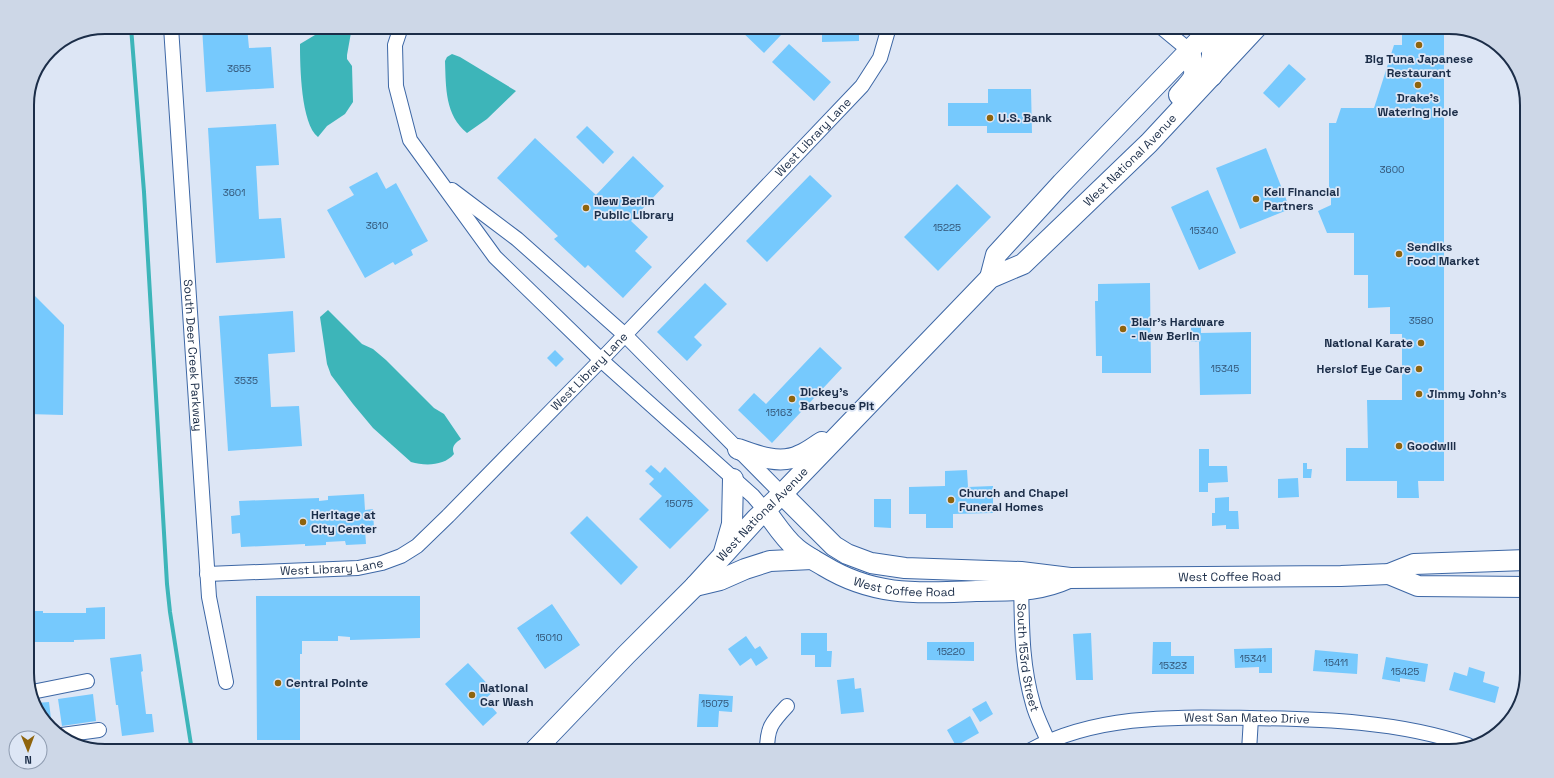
<svg xmlns="http://www.w3.org/2000/svg" width="1554" height="778" font-family="'Space Grotesk',sans-serif">
<style>
.water{fill:#3db5b9}
.lines{fill:none;stroke-linecap:round;stroke-linejoin:round}
.stream{stroke:#3db5b9;stroke-width:4}
.building{fill:#76c9fd}
.street-casing{stroke:#3d67a5;stroke-width:16}
.secondary-casing{stroke:#3d67a5;stroke-width:22}
.street{stroke:#fff;stroke-width:14}
.secondary{stroke:#fff;stroke-width:20}
.poi-dot{fill:#8f640c;stroke:#dde6f5;stroke-width:1.5}
.labels{text-anchor:middle;dominant-baseline:central;stroke-width:3.5;stroke-linejoin:round;paint-order:stroke}
.number-label{font-size:10px;fill:#325475}
.poi-label{font-size:12px;font-weight:bold;fill:#1b2d48;stroke:#dde6f5;text-anchor:start}
.street-label{font-size:12px;fill:#1b2d48;stroke:#dde6f5}
.rim{fill:none;stroke:#1b2d48;stroke-width:2}
</style>
<rect width="100%" height="100%" fill="#dde6f5"/>
<!-- water -->
<path class="water" d="M323 27H352L347 55V59L352 66 353 102 345 114 327 126 318 137C301 124 300 66 300 44L315 35Z
M452 54 460 57 516 91 487 119 467 133C445 115 446 88 445 61L447 57Z
M328 310 362 344 373 349 386 360 434 408 444 414 461 439C455 443 451 447 454 454 444 466 425 466 411 462L373 428 353 404 331 375 327 364 320 317Z"/>
<g class="lines">
<!-- stream -->
<path class="stream" d="M131 27 144 192 167 584 170 612 192 751"/>
</g>
<!-- building -->
<path class="building" d="M202 27H247L249 48 271 47 274 88 206 92Z
M737 27H773L781 35 764 53Z
M816 27H865V34L859 33V41L822 42V33L816 34Z
M1402 27H1444V481H1418L1419 498H1397V481H1346V448H1368L1367 400H1402V334H1390V307L1368 308V275H1354V233H1327L1318 211 1331 205V192H1329V123H1336L1341 108H1374L1394 45H1402Z
M789 44 831 82 814 101 772 62Z
M1289 64 1306 79 1279 108 1263 93Z
M988 89H1031L1032 133H987V126H948V103H988Z
M276 124 279 165 256 166 259 219 281 218 285 258 216 263 208 128Z
M587 126 614 152 603 164 576 137Z
M535 138 596 195 633 156 664 186 631 221 648 237 635 251 652 267 623 298 588 265 585 268 554 239 558 236 497 178Z
M1266 148 1290 209 1240 229 1216 168Z
M377 172 386 189 396 183 428 241 411 250 413 255 395 265 393 262 365 278 327 210 354 195 349 187Z
M810 175 832 196 767 262 746 241Z
M957 184 991 217 938 271 904 237Z
M1208 190 1236 253 1199 270 1171 207Z
M705 283 727 304 694 337 702 345 687 361 657 332Z
M1150 283 1151 373H1102V356H1096L1095 301H1098V284Z
M27 288 64 325 63 415 28 414Z
M293 311 295 352 268 354 271 407 299 406 302 446 228 451 219 316Z
M1191 327H1201V333L1251 332V394L1200 395 1199 342H1191Z
M820 347 842 368 772 443 738 410 754 393 766 404Z
M555 350 564 359 556 367 547 358Z
M1199 449H1209V466H1227L1228 482 1208 483V492H1199Z
M1303 463H1307V469H1312L1311 478H1303Z
M651 465 660 473 665 467 709 510 670 549 639 519 662 496 649 484 654 479 645 471Z
M967 470 968 487 993 486V513L953 514V528H926V514H909V487L945 486V471Z
M1298 478 1299 497 1278 498V479Z
M364 494 365 510 373 509 374 529H365L366 544 346 545 345 541 326 542V545L305 546V544L241 547 240 533 232 534 231 516 240 515 239 501 319 498V501L328 500V496Z
M1229 497V511H1238L1239 529H1226V525L1212 526V513H1215V498Z
M874 499H891V528L874 527Z
M587 516 638 567 621 585 570 533Z
M256 596H420V638L350 640V637L338 636V641H302V654H300V740H257Z
M552 604 580 645 545 669 517 628Z
M105 607V639L74 640V642H27V611H43V613H86V608Z
M801 633H827V651H832L831 667H815V655H801Z
M1091 633 1093 680H1076L1073 634Z
M746 636 755 649 760 646 768 658 756 666 751 658 740 666 728 649Z
M927 642H974V661L927 660Z
M1153 642H1171V656H1194V674H1152Z
M1272 648V673H1259V667L1235 668 1234 649Z
M1315 650 1358 654 1357 674 1313 671Z
M141 654 143 671 141 672 146 714H152L154 732 122 736 118 705H116L110 658Z
M1386 657 1428 664 1425 682 1400 678V682L1382 679Z
M468 663 494 691 485 699 497 713 483 726 445 684Z
M1469 667 1485 672 1483 682 1499 687 1495 703 1449 690 1454 672 1467 676Z
M854 678 855 689 861 688 864 712 841 714 837 680Z
M93 694 96 721 62 726 58 699Z
M699 694 733 696 732 712 719 711 718 727H697Z
M986 701 993 714 980 722 972 709Z
M49 702 52 727 40 717 36 703Z
M970 716 979 733 956 746 947 730Z
M841 748V751H818V749Z"/>
<g class="lines">
<defs>
<g id="street">
<path id="s1" d="M171 27 209 597 226 682"/>
<path d="M401 27 395 45 396 86 410 140 495 257 601 360 753 496 765 510"/>
<path d="M1161 27 1190 51"/>
<path d="M452 190 517 239 625 335 782 494"/>
<path id="s2" d="M207 574 358 568 382 563 401 556 417 546 448 516 601 360 862 86 880 58 889 27"/>
<path id="s3" d="M1021 581C1022 623 1021 663 1033 704 1036 716 1043 729 1048 741"/>
<path d="M32 692 87 681"/>
<path d="M62 735 99 730"/>
<path d="M767 751C767 728 771 723 787 706"/>
<path id="s4" d="M1029 751C1097 714 1175 717 1250 718 1323 719 1398 721 1468 745"/>
<path d="M1249 751 1251 718"/>
</g>
<g id="secondary">
<path d="M1212 76V53L1214 46 1232 27"/>
<path d="M1179 95C1198 74 1196 78 1190 51"/>
<path d="M990 278 996 255 1062 183 1212 27"/>
<path d="M738 449C757 456 781 465 800 455 808 452 815 446 822 442"/>
<path id="s5" d="M782 494 834 546 847 554 871 563 905 568 1021 572 1070 578 1341 576 1389 574 1414 564 1527 560"/>
<path id="s6" d="M765 510C775 523 784 538 796 548 804 555 814 560 824 566 875 597 919 593 976 591 1011 590 1036 593 1069 578"/>
<path d="M724 552 732 524 733 479"/>
<path d="M1389 574 1418 586 1527 587"/>
<path d="M695 586 720 580 745 569 770 561 812 559"/>
<path id="s7" d="M534 751 626 655 695 586 756 519 782 494 990 278 1023 264 1071 218 1149 143 1257 27"/>
</g>
</defs>
<!-- street casing -->
<use href="#street" class="street-casing"/>
<!-- secondary casing -->
<use href="#secondary" class="secondary-casing"/>
<!-- street -->
<use href="#street" class="street"/>
<!-- secondary -->
<use href="#secondary" class="secondary"/>
</g>
<!-- markers -->
<g class="poi-dot">
<circle cx="1419" cy="45" r="4"/>
<circle cx="1418" cy="85" r="4"/>
<circle cx="990" cy="118" r="4"/>
<circle cx="1256" cy="199" r="4"/>
<circle cx="586" cy="208" r="4"/>
<circle cx="1399" cy="254" r="4"/>
<circle cx="1123" cy="329" r="4"/>
<circle cx="1421" cy="343" r="4"/>
<circle cx="1419" cy="369" r="4"/>
<circle cx="1419" cy="394" r="4"/>
<circle cx="792" cy="399" r="4"/>
<circle cx="1399" cy="446" r="4"/>
<circle cx="951" cy="500" r="4"/>
<circle cx="303" cy="522" r="4"/>
<circle cx="278" cy="683" r="4"/>
<circle cx="472" cy="695" r="4"/>
</g>
<g class="labels">
<!-- number labels -->
<g class="number-label">
<text x="239" y="68">3655</text>
<text x="1392" y="169">3600</text>
<text x="234" y="192">3601</text>
<text x="377" y="225">3610</text>
<text x="947" y="227">15225</text>
<text x="1204" y="230">15340</text>
<text x="1421" y="320">3580</text>
<text x="1225" y="368">15345</text>
<text x="246" y="380">3535</text>
<text x="779" y="412">15163</text>
<text x="679" y="503">15075</text>
<text x="549" y="637">15010</text>
<text x="951" y="651">15220</text>
<text x="1253" y="658">15341</text>
<text x="1336" y="662">15411</text>
<text x="1173" y="665">15323</text>
<text x="1405" y="671">15425</text>
<text x="715" y="703">15075</text>
</g>
<!-- poi labels -->
<g class="poi-label">
<text x="1419" y="59" text-anchor="middle">Big Tuna Japanese<tspan x="1419" dy="14">Restaurant</tspan></text>
<text x="1418" y="98" text-anchor="middle">Drake's<tspan x="1418" dy="14">Watering Hole</tspan></text>
<text x="998" y="118">U.S. Bank</text>
<text x="1264" y="192">Keil Financial<tspan x="1264" dy="14">Partners</tspan></text>
<text x="594" y="201">New Berlin<tspan x="594" dy="14">Public Library</tspan></text>
<text x="1407" y="247">Sendiks<tspan x="1407" dy="14">Food Market</tspan></text>
<text x="1131" y="322">Blair's Hardware<tspan x="1131" dy="14">- New Berlin</tspan></text>
<text x="1413" y="343" text-anchor="end">National Karate</text>
<text x="1411" y="369" text-anchor="end">Herslof Eye Care</text>
<text x="800" y="392">Dickey's<tspan x="800" dy="14">Barbecue Pit</tspan></text>
<text x="1427" y="394">Jimmy John's</text>
<text x="1407" y="446">Goodwill</text>
<text x="959" y="493">Church and Chapel<tspan x="959" dy="14">Funeral Homes</tspan></text>
<text x="311" y="515">Heritage at<tspan x="311" dy="14">City Center</tspan></text>
<text x="286" y="683">Central Pointe</text>
<text x="480" y="688">National<tspan x="480" dy="14">Car Wash</tspan></text>
</g>
<!-- street labels -->
<g class="street-label">
<text stroke="none"><textPath href="#s2" startOffset="784">West Library Lane</textPath></text>
<text stroke="none"><textPath href="#s7" startOffset="842">West National Avenue</textPath></text>
<text stroke="none"><textPath href="#s1" startOffset="329">South Deer Creek Parkway</textPath></text>
<text stroke="none"><textPath href="#s2" startOffset="460">West Library Lane</textPath></text>
<text stroke="none"><textPath href="#s7" startOffset="329">West National Avenue</textPath></text>
<text stroke="none"><textPath href="#s2" startOffset="125">West Library Lane</textPath></text>
<text stroke="none"><textPath href="#s5" startOffset="474">West Coffee Road</textPath></text>
<text stroke="none"><textPath href="#s6" startOffset="167">West Coffee Road</textPath></text>
<text stroke="none"><textPath href="#s3" startOffset="77">South 153rd Street</textPath></text>
<text stroke="none"><textPath href="#s4" startOffset="223">West San Mateo Drive</textPath></text>
</g>
</g>
<!-- crop -->
<path d="M0 0H1554V778H0ZM105 34H1449A71 71 0 0 1 1520 105V673A71 71 0 0 1 1449 744H105A71 71 0 0 1 34 673V105A71 71 0 0 1 105 34Z" fill="#cdd7e7" fill-rule="evenodd"/>
<path class="rim" d="M105 34H1449A71 71 0 0 1 1520 105V673A71 71 0 0 1 1449 744H105A71 71 0 0 1 34 673V105A71 71 0 0 1 105 34Z"/>
<!-- north arrow -->
<g transform="translate(28 750) rotate(179)"><circle r="19" fill="#dde6f5" stroke="#8f9cb0"/>
<path d="M0-3L7 15L0 10L-7 15Z" fill="#8f640c"/>
<text y="-6" font-size="11" font-weight="bold" text-anchor="middle" fill="#1b2d48">N</text>
</g>
</svg>
